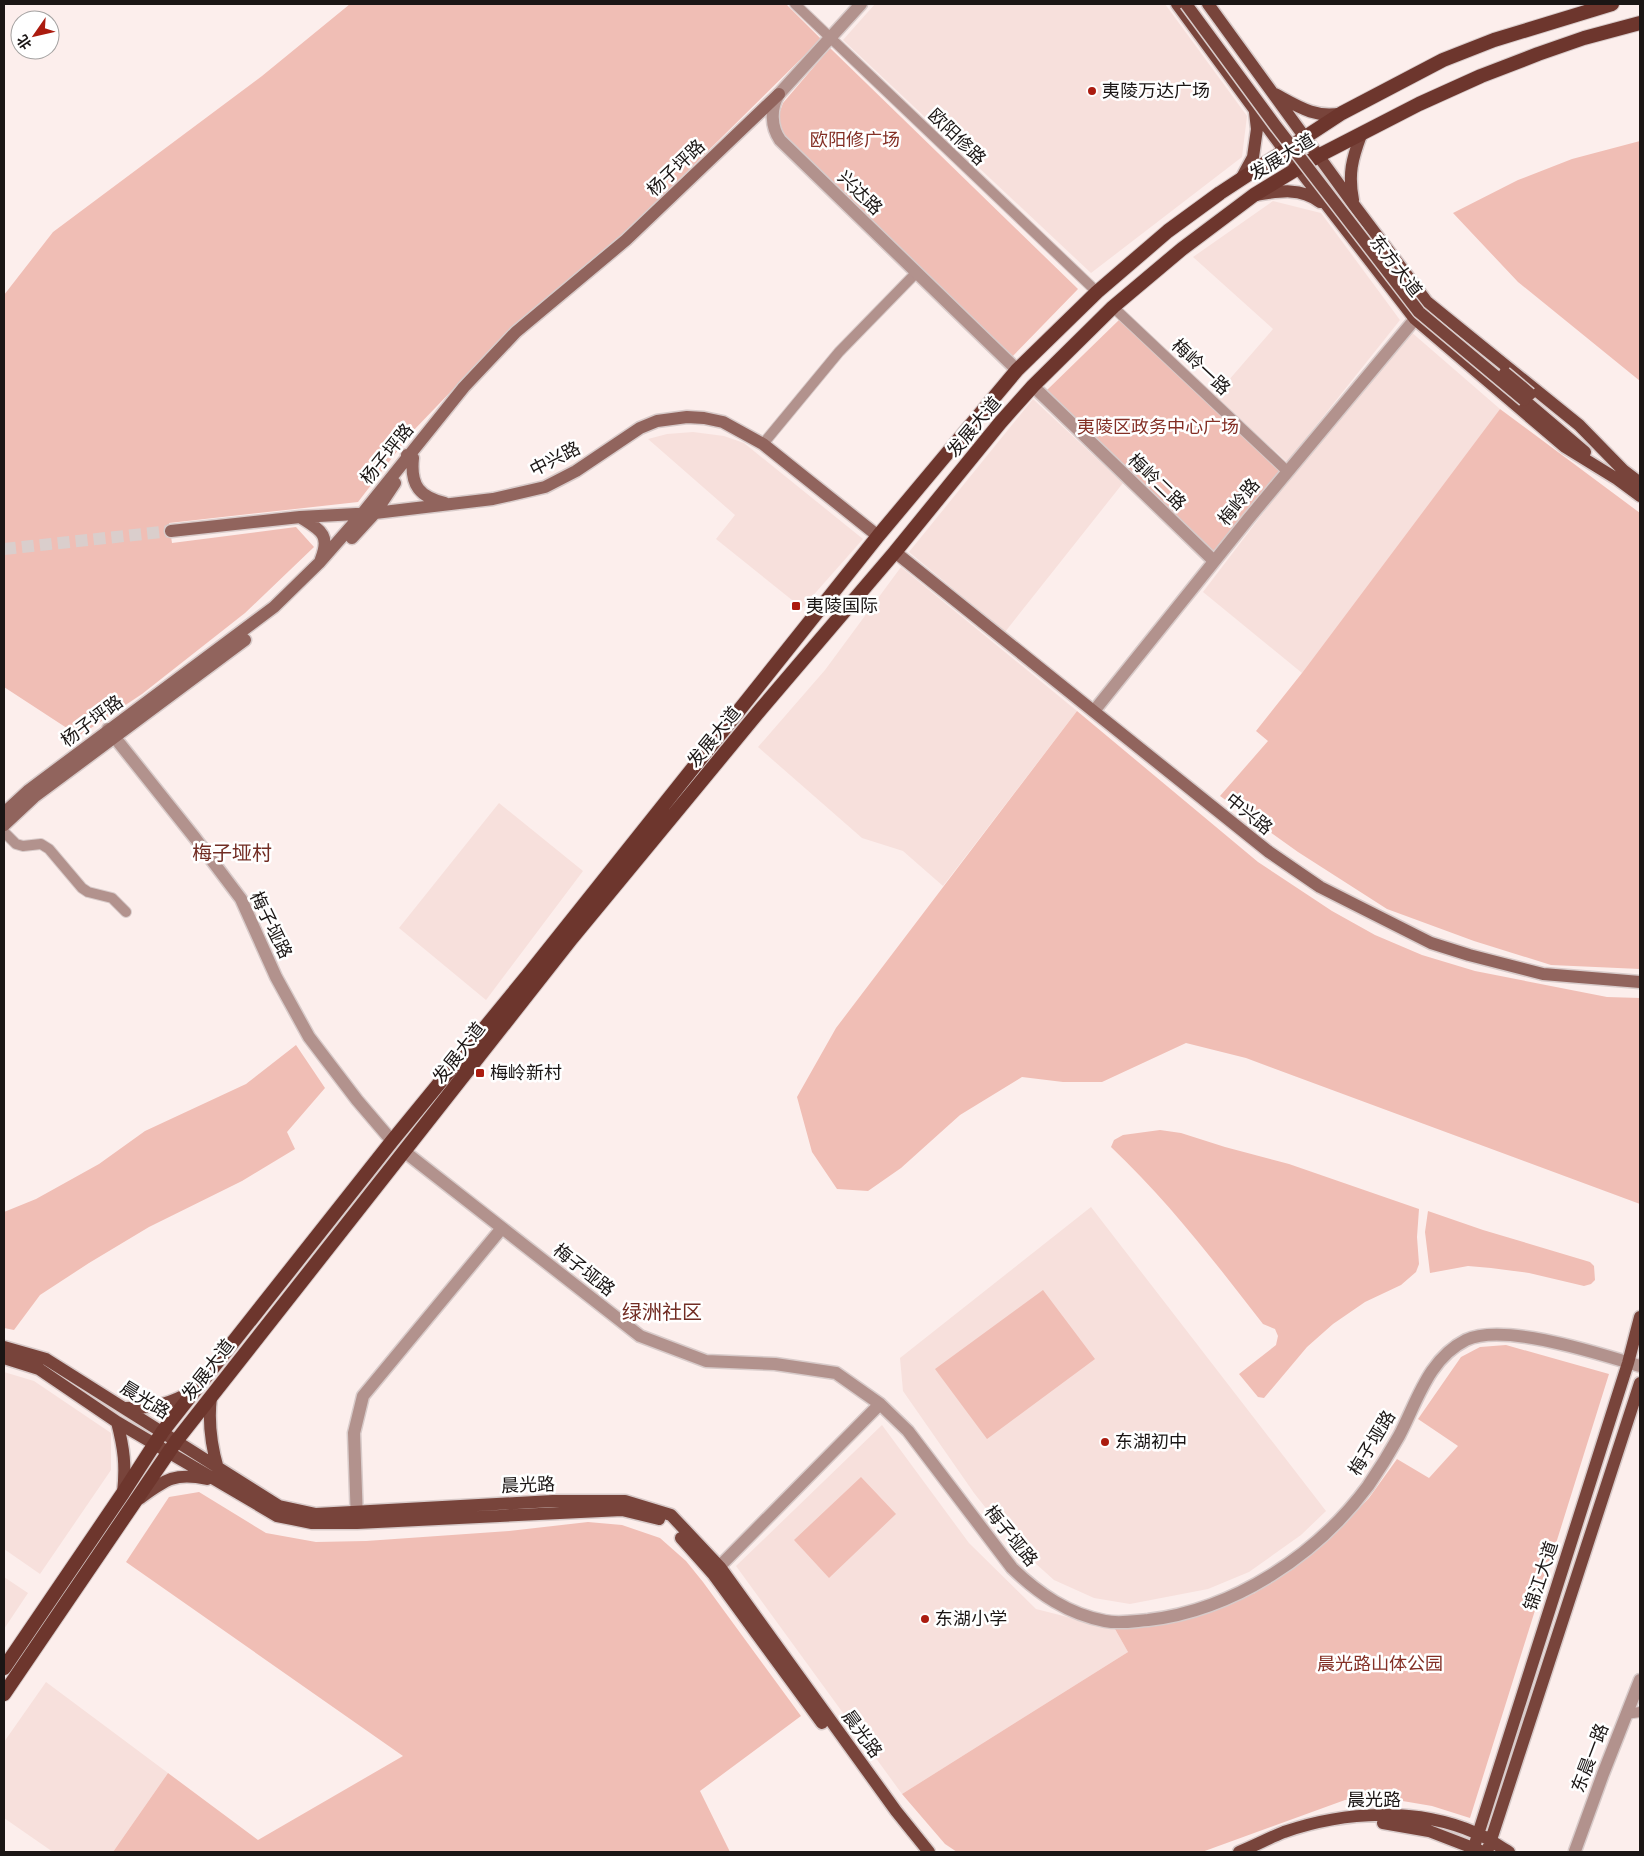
<svg xmlns="http://www.w3.org/2000/svg" width="1644" height="1856" font-family="'Fira Sans','Noto Sans SC',sans-serif">
<style>
.built{fill:#f7e0dc}
.green{fill:#f0beb5}
.lines{fill:none;stroke-linecap:round;stroke-linejoin:round}
.secondary-tunnel{stroke:#dacecc;stroke-width:12;stroke-dasharray:12 6;stroke-linecap:butt}
.minor-casing{stroke:#d8cbca;stroke-width:12}
.tertiary-casing{stroke:#d8cbca;stroke-width:15}
.secondary-casing{stroke:#d8cbca;stroke-width:15}
.primary-casing{stroke:#d8cbca;stroke-width:15}
.trunk-casing{stroke:#d8cbca;stroke-width:16}
.minor{stroke:#b2928d;stroke-width:10}
.tertiary{stroke:#b2928d;stroke-width:12}
.secondary{stroke:#91645d;stroke-width:12}
.primary{stroke:#78443b;stroke-width:12}
.trunk{stroke:#6d362d;stroke-width:14}
.primary-bridge-casing{stroke:#d8cbca;stroke-width:15;stroke-linecap:butt}
.primary-bridge{stroke:#78443b;stroke-width:12}
.poi-dot{fill:#ab1b0f;stroke:#fff;stroke-width:2}
.labels{text-anchor:middle;dominant-baseline:central;stroke-width:5;stroke-linejoin:round;paint-order:stroke}
.poi-label{font-size:18px;fill:#1b1615;stroke:#fff;text-anchor:start}
.street-label{font-size:18px;fill:#1b1615;stroke:#fff}
.park-label{font-size:18px;fill:#843026;stroke:#fff}
.quarter-label{font-size:20px;fill:#712c23;stroke:#fff}
</style>
<rect width="100%" height="100%" fill="#fceeec"/>
<!-- built -->
<path class="built" d="M875 4H1165L1247 116 1242 157 1091 273 843 40Z
M1273 201 1321 213 1400 320 1287 462 1215 396 1273 329 1193 257Z
M1410 331 1500 409 1302 673 1203 592 1308 454Z
M1033 399 1123 483 1005 632 909 552Z
M693 432 724 436 744 443 863 539 802 608 716 539 735 515 648 439 667 434Z
M901 567 1077 711 943 886 903 851 862 838 758 747 825 670Z
M499 803 583 871 486 1000 399 928Z
M1091 1207 1326 1511 1301 1535 1249 1572 1208 1589 1130 1604 1094 1598 1054 1580 1015 1545 974 1493 903 1391 900 1358Z
M4 1372 34 1381 111 1433V1470L40 1574 4 1549Z
M882 1425 969 1543 1036 1609 1115 1629 1128 1652 902 1794 736 1566Z
M4 1577 28 1593 4 1629Z
M46 1682 168 1773 113 1852H53L4 1818V1742Z"/>
<!-- green -->
<path class="green" d="M350 4H786L821 39 626 232 512 328 412 432 358 502 169 523 172 543 296 527 314 547 245 613 142 694 79 736 4 687V295L53 232 262 76Z
M830 48 1078 289 1011 358 782 138 777 120 783 103Z
M1640 141V381L1518 282 1453 213 1518 180 1572 159Z
M1120 319 1280 472 1215 554 1046 391Z
M1500 409 1640 513V969L1551 965 1474 941 1387 909 1298 852 1220 796 1268 741 1256 731 1302 673Z
M1077 711 1258 862 1332 911 1375 935 1422 955 1475 971 1607 997 1640 998V1204L1246 1058 1186 1043 1102 1082H1063L1022 1077 960 1115 901 1168 868 1191 837 1189 812 1152 797 1097 836 1028Z
M296 1045 325 1088 287 1132 295 1149 242 1181 149 1227 89 1263 40 1295 14 1330 4 1328V1212L36 1199 99 1164 145 1131 246 1084Z
M1160 1130 1181 1133 1225 1147 1289 1164 1419 1209 1417 1237 1419 1264 1416 1272 1401 1285 1365 1302 1333 1324 1307 1347 1264 1398 1258 1397 1239 1374 1276 1345 1278 1336 1275 1329 1263 1324C1215 1262 1168 1201 1111 1147L1114 1140 1123 1135Z
M1428 1211 1483 1230 1590 1262 1594 1266 1595 1280 1591 1284 1584 1286 1529 1273 1491 1268 1468 1266 1430 1273 1425 1232Z
M1043 1290 1095 1359 987 1439 935 1369Z
M1506 1345 1609 1374 1470 1818 1432 1806 1379 1797 1345 1800 1202 1852H957L945 1844 902 1794 1128 1652 1115 1629 1142 1626 1191 1615 1255 1593 1336 1532 1369 1498 1397 1459 1429 1478 1458 1446 1418 1419 1461 1357 1480 1347Z
M861 1477 896 1514 829 1578 794 1540Z
M199 1492 266 1533 316 1542 366 1541 509 1531 588 1522 622 1525 660 1538 686 1561 703 1582 801 1716 700 1791 730 1852H113L168 1773 258 1840 403 1756 126 1562 169 1497Z"/>
<g class="lines">
<!-- secondary-tunnel -->
<path class="secondary-tunnel" d="M4 549 171 531"/>
<defs>
<path id="minor" d="M795 4 1097 292
M1113 307 1287 471
M763 444 839 352 916 273
M4 832 16 844 23 846 41 844 49 849 82 888 88 892 112 898 126 912
M1626 1714 1640 1712"/>
<path id="tertiary" d="M861 4 779 94C770 108 771 127 780 140L1017 370
M1033 386 1214 561
M1094 711 1249 518 1415 319
M108 729 195 838 241 899 276 977 309 1037 357 1100 392 1141
M405 1152 640 1336 706 1361 775 1364 836 1373 880 1404 908 1431 1012 1568C1039 1594 1068 1614 1105 1621 1120 1624 1134 1621 1148 1620 1234 1610 1317 1555 1368 1486 1379 1470 1389 1454 1399 1436 1417 1402 1428 1359 1466 1340 1504 1322 1600 1354 1640 1366
M357 1522 354 1433 363 1396 502 1228
M713 1573 880 1404
M1575 1851 1603 1774 1640 1680"/>
<path id="secondary" d="M407 455 413 458C410 486 420 497 445 503
M300 517C320 530 331 534 321 559
M171 531 300 517 375 513 493 499 545 487 576 471 640 428 657 421 687 417 704 418 723 422 763 444 878 536
M352 538 375 513 395 483
M895 552 1269 852 1320 887 1431 943 1469 955 1543 974 1640 982
M4 813 29 790 274 607 319 563 362 514 464 387 516 332 626 240 779 94
M4 825 34 797 245 640"/>
<path id="primary" d="M1177 4 1285 151 1415 319 1565 447 1617 479 1640 496
M1208 4 1354 205 1427 302 1579 425 1623 470 1640 483
M1275 94C1297 106 1316 119 1342 113
M1241 179 1253 157 1257 129 1255 112
M1256 195C1279 191 1301 187 1320 202
M1353 200C1348 174 1352 159 1361 135
M1524 400 1585 452
M4 1347 46 1359 279 1506 316 1514 553 1501H625L671 1515 720 1567 896 1811 929 1852
M4 1358 39 1369 117 1422 277 1516 312 1523H357L622 1510 659 1519
M211 1397C208 1421 211 1445 218 1469
M125 1408C153 1408 169 1405 194 1390
M117 1422C124 1449 126 1465 123 1493
M139 1499C165 1480 174 1472 207 1479
M681 1538 713 1574 822 1723
M1383 1823 1429 1831 1481 1851
M1474 1847 1628 1363 1640 1317
M1239 1852C1254 1846 1269 1838 1284 1832 1345 1811 1416 1807 1476 1833 1487 1837 1498 1846 1509 1852
M1487 1852 1640 1383"/>
<path id="trunk" d="M4 1668 123 1493 163 1431 196 1389 392 1141 528 975 878 536 1017 370 1097 292 1168 231 1220 193 1342 113 1443 60 1494 40 1612 4
M4 1694 177 1440 572 938 761 709 895 552 1000 423 1033 386 1113 307 1182 249 1254 195 1318 156 1419 104 1481 76 1538 54 1584 38 1640 23"/>
</defs>
<!-- minor casing -->
<use href="#minor" class="minor-casing"/>
<!-- tertiary casing -->
<use href="#tertiary" class="tertiary-casing"/>
<!-- secondary casing -->
<use href="#secondary" class="secondary-casing"/>
<!-- primary casing -->
<use href="#primary" class="primary-casing"/>
<!-- trunk casing -->
<use href="#trunk" class="trunk-casing"/>
<!-- minor -->
<use href="#minor" class="minor"/>
<!-- tertiary -->
<use href="#tertiary" class="tertiary"/>
<!-- secondary -->
<use href="#secondary" class="secondary"/>
<!-- primary -->
<use href="#primary" class="primary"/>
<!-- trunk -->
<use href="#trunk" class="trunk"/>
<defs>
<path id="primary-bridge" d="M1186 4 1275 125 1419 312 1524 400
M1505 373 1530 394"/>
</defs>
<!-- primary-bridge casing -->
<use href="#primary-bridge" class="primary-bridge-casing"/>
<!-- primary-bridge -->
<use href="#primary-bridge" class="primary-bridge"/>
</g>
<!-- markers -->
<g class="poi-dot">
<circle cx="1092" cy="91" r="5"/>
<rect x="791" y="601" width="10" height="10" rx="2.5"/>
<rect x="475" y="1068" width="10" height="10" rx="2.5"/>
<circle cx="1105" cy="1442" r="5"/>
<circle cx="925" cy="1619" r="5"/>
</g>
<g class="labels">
<!-- poi labels -->
<g class="poi-label">
<text x="1102" y="91">夷陵万达广场</text>
<text x="806" y="606">夷陵国际</text>
<text x="490" y="1073">梅岭新村</text>
<text x="1115" y="1442">东湖初中</text>
<text x="935" y="1619">东湖小学</text>
</g>
<!-- street labels -->
<g class="street-label">
<text transform="translate(957 137) rotate(44)">欧阳修路</text>
<text transform="translate(1282 157) rotate(-31)">发展大道</text>
<text transform="translate(676 168) rotate(-44)">杨子坪路</text>
<text transform="translate(860 193) rotate(44)">兴达路</text>
<text transform="translate(1396 266) rotate(52)">东方大道</text>
<text transform="translate(1201 367) rotate(43)">梅岭一路</text>
<text transform="translate(974 427) rotate(-50)">发展大道</text>
<text transform="translate(387 454) rotate(-51)">杨子坪路</text>
<text transform="translate(555 459) rotate(-27)">中兴路</text>
<text transform="translate(1157 482) rotate(44)">梅岭二路</text>
<text transform="translate(1239 502) rotate(-51)">梅岭路</text>
<text transform="translate(92 721) rotate(-37)">杨子坪路</text>
<text transform="translate(714 737) rotate(-51)">发展大道</text>
<text transform="translate(1249 814) rotate(39)">中兴路</text>
<text transform="translate(271 925) rotate(64)">梅子垭路</text>
<text transform="translate(459 1053) rotate(-52)">发展大道</text>
<text transform="translate(584 1270) rotate(38)">梅子垭路</text>
<text transform="translate(208 1370) rotate(-52)">发展大道</text>
<text transform="translate(145 1400) rotate(32)">晨光路</text>
<text transform="translate(1372 1443) rotate(-59)">梅子垭路</text>
<text transform="translate(528 1485) rotate(-2)">晨光路</text>
<text transform="translate(1011 1536) rotate(51)">梅子垭路</text>
<text transform="translate(1541 1576) rotate(-72)">锦江大道</text>
<text transform="translate(862 1734) rotate(54)">晨光路</text>
<text transform="translate(1590 1758) rotate(-69)">东晨一路</text>
<text x="1374" y="1800">晨光路</text>
</g>
<!-- park labels -->
<g class="park-label">
<text x="855" y="140">欧阳修广场</text>
<text x="1158" y="427">夷陵区政务中心广场</text>
<text x="1380" y="1664">晨光路山体公园</text>
</g>
<!-- quarter labels -->
<g class="quarter-label">
<text x="232" y="853">梅子垭村</text>
<text x="662" y="1312">绿洲社区</text>
</g>
</g>
<!-- border -->
<rect width="1644" height="1856" fill="none" stroke="#1b1615" stroke-width="10"/>
<!-- north arrow -->
<g transform="translate(35 35) rotate(236)"><circle r="24" fill="#ffffff" stroke="#a4a2a1"/>
<path d="M0-4L9 19L0 12L-9 19Z" fill="#ab1b0f"/>
<text y="-8" font-size="14" font-weight="bold" text-anchor="middle" fill="#1b1615">北</text>
</g>
</svg>
